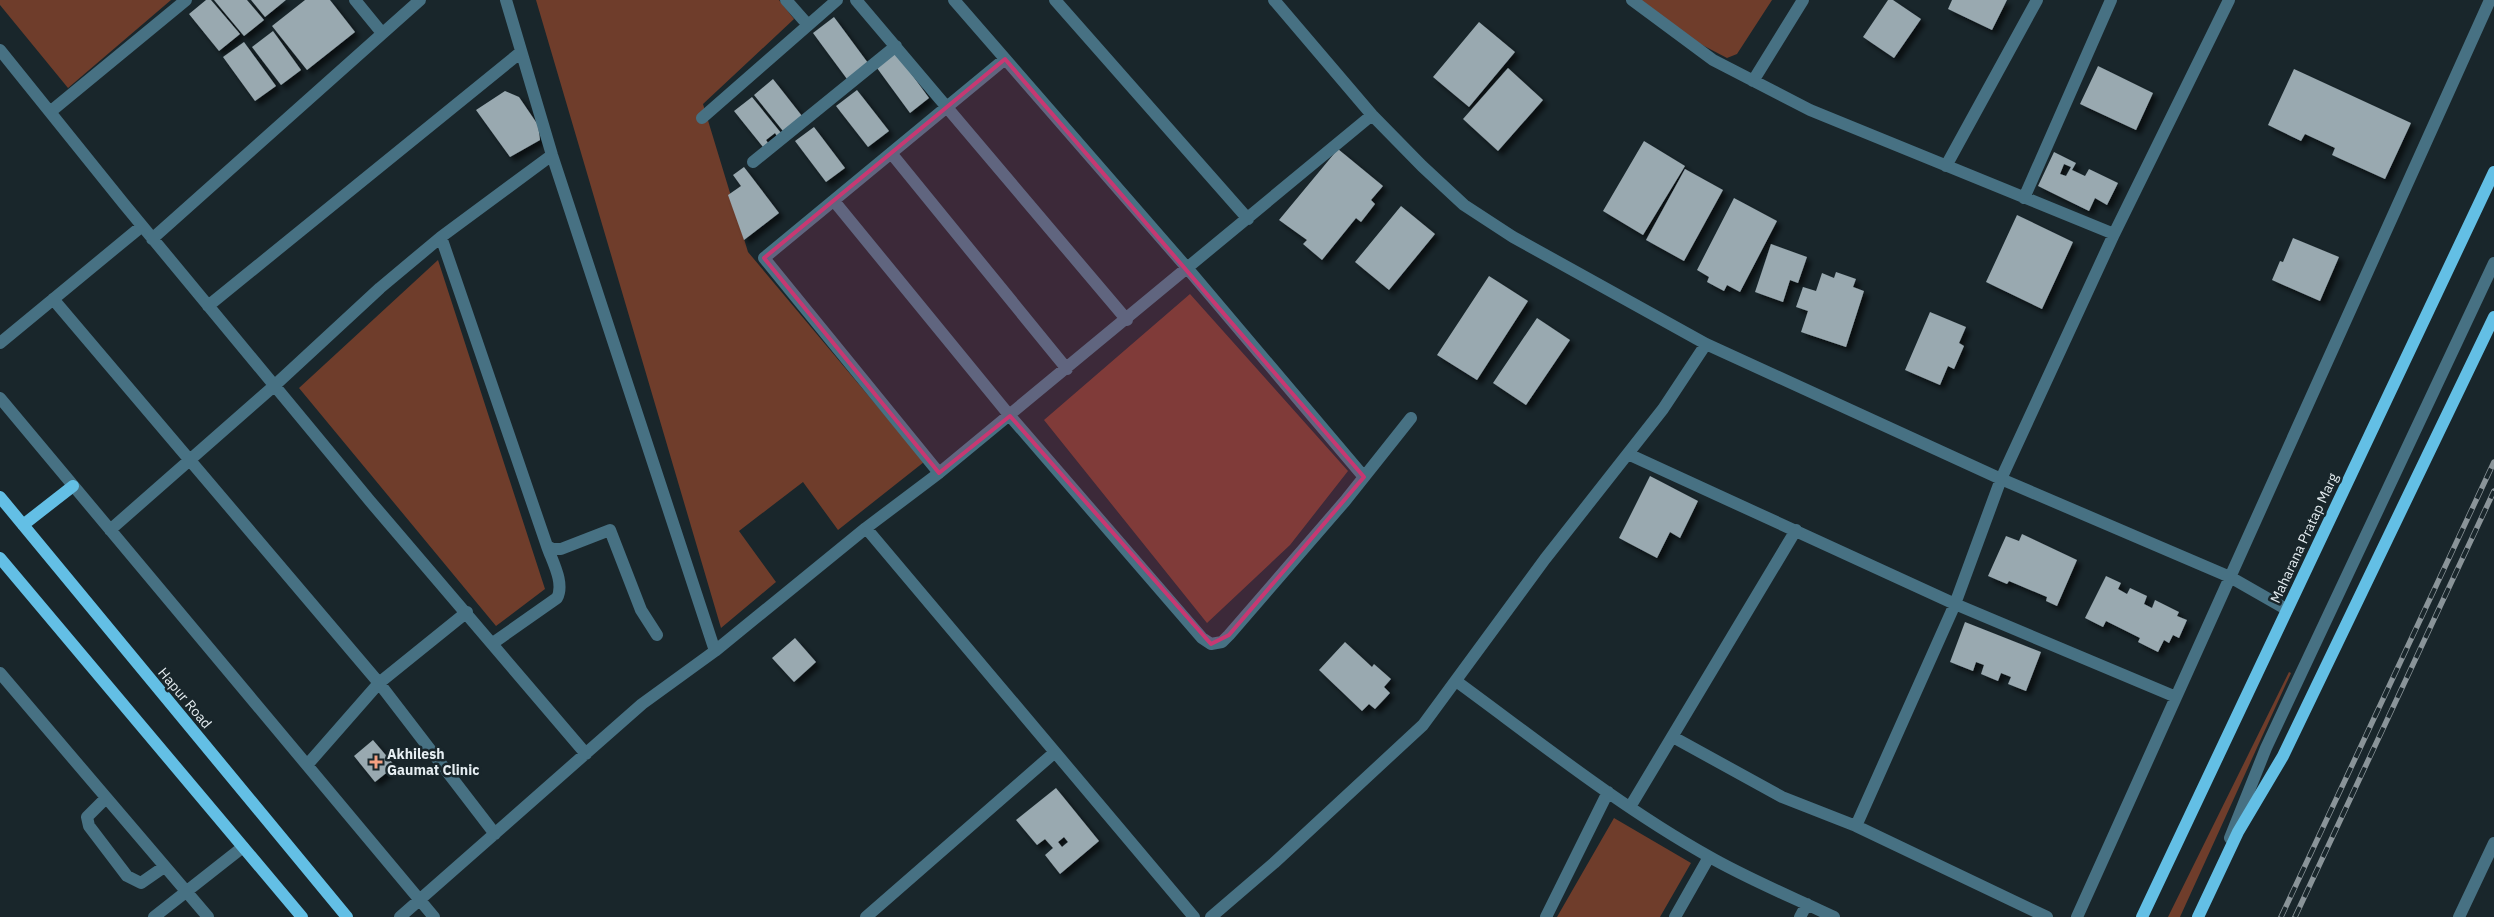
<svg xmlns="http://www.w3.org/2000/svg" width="2494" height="917" font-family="'IBM Plex Sans',sans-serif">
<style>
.green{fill:#6f3d2b}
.building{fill:#99a9b0;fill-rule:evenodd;filter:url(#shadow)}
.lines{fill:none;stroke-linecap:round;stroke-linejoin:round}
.minor{stroke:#477183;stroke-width:12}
.major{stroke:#63bfe5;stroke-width:12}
.rail-casing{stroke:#8a9499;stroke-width:5.5}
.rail{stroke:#19262b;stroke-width:4;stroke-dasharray:11;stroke-linecap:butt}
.marked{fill:#c73872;fill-opacity:0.2;stroke:#c73872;stroke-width:4;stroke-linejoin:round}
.poi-dot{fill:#f3a082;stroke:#19262b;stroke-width:2}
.labels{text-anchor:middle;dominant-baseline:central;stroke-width:5;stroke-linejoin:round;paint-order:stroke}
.street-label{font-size:14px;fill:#e6eef2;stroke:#19262b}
.poi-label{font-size:14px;font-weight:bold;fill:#e6eef2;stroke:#19262b;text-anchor:start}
</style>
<defs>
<filter id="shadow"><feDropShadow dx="4.5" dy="4.5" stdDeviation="2.5" flood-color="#0009"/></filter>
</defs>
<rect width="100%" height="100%" fill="#19262b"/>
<!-- green -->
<path class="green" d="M0 0H171L68 88 0 5Z
M536 0H779L794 19 703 104 748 252 924 462 838 530 803 482 739 531 776 582 721 628Z
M1634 0H1772L1737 54 1727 58 1664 25Z
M438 260 545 589 496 626 299 388Z
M1190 294 1348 471 1290 545 1207 623 1044 420Z
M2289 672 2291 673 2180 917H2168Z
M1614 818 1691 863 1660 917H1557Z"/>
<!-- building -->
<path class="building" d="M206 0H211L240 34 219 51 189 14Z
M214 0H247L264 20 244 36Z
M251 0H286L265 17Z
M305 0H330L355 32 307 70 272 26Z
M1888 0H1893L1921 19 1894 58 1863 37Z
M1952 0H2007L1992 30 1948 9Z
M834 17 868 63 847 79 813 33Z
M1479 22 1515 52 1469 107 1433 77Z
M273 31 301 70 281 85 252 47Z
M244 42 276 86 255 101 223 57Z
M896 53 929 98 910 113 877 68Z
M2098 66 2153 93 2136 130 2080 104Z
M1508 68 1543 100 1498 151 1463 119Z
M2294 69 2411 123 2385 179 2332 155 2335 148 2305 134 2301 141 2268 125Z
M773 79 802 116 783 131 754 95Z
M857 90 889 131 868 147 836 106Z
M505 91 519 97 538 125 540 140 510 157 476 110Z
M752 97 781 133 777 136 775 133 766 140 768 143 763 147 734 111Z
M814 127 845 168 826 182 795 141Z
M1644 141 1685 166 1643 235 1603 211Z
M1338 149 1383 186 1371 200 1375 204 1361 222 1356 218 1322 260 1303 244 1307 240 1279 220Z
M2054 152 2076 163 2072 170 2085 176 2089 169 2118 183 2107 205 2095 198 2089 211 2038 186ZM2064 164 2071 167 2066 176 2060 174Z
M744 167 779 213 744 240 728 195 741 186 733 175Z
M1685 169 1723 190 1684 261 1646 240Z
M1734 198 1777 221 1740 292 1727 285 1724 291 1707 282 1709 277 1697 270Z
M1401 206 1435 234 1389 290 1355 262Z
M2017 215 2073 242 2042 309 1986 282Z
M2293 238 2339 257 2320 301 2272 280 2280 261 2283 262Z
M1771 244 1807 257 1798 283 1790 280 1783 302 1755 292Z
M1836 272 1856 279 1853 287 1864 291 1846 347 1801 332 1808 311 1796 307 1803 287 1816 291 1822 273 1834 278Z
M1489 276 1528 301 1477 380 1437 355Z
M1930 312 1966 327 1959 343 1964 346 1954 369 1948 366 1940 385 1905 370Z
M1537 318 1570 340 1526 405 1493 383Z
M1650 476 1698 501 1680 538 1670 532 1657 558 1619 538Z
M2022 534 2077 560 2057 606 2046 601 2047 597 2009 581 2007 584 1988 576 2006 536 2019 541Z
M2106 576 2121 583 2118 589 2127 594 2130 588 2147 596 2144 604 2152 608 2155 600 2179 612 2177 616 2187 620 2179 638 2173 635 2169 643 2164 640 2158 652 2138 642 2140 638 2106 621 2103 627 2085 618Z
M1965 622 2041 652 2026 691 2008 684 2011 677 2001 673 1998 681 1981 674 1984 665 1976 662 1973 671 1950 662Z
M795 638 816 662 794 682 772 658Z
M1345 642 1372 667 1374 664 1391 679 1384 687 1390 693 1375 709 1369 704 1362 711 1319 670Z
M373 740 395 766 375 782 354 756Z
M1056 788 1099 841 1060 874 1045 855 1053 848 1045 839 1037 845 1016 820ZM1064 837 1068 842 1062 847 1058 842Z"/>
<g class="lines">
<!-- minor -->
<path class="minor" d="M355 0 382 33
M506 0 552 155 715 651
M786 0 808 25
M856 0 1127 320
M954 0 1188 269 1364 477
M1055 0 1248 219
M1274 0 1372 115 1422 166 1464 205 1513 237 1706 344 2001 479 2230 577 2286 609
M1632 0 1713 60 1810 110 2114 234
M0 50 124 204 370 501 586 754
M1753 81 1803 0
M50 112 186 0
M702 118 837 0
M891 153 1067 369
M753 162 896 46
M1946 166 2037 0
M2024 198 2111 0
M834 201 1010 416 1202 638 1211 644 1222 642 1229 635 1345 501 1411 418
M441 237 547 546 553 549H561L610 530 641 610 657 635
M152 239 420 0
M53 299 379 683 495 834
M208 306 521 52
M0 343 142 226
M0 398 434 917
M1628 454 1955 604 2176 697
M939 473 764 258 1005 59
M866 528 1194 917
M110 530 274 386 380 288 441 237 552 155
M493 643 557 598C565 583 552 561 547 546
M0 673 208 917
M1456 681C1538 741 1619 806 1708 856 1748 879 1792 897 1834 917
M1673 737 1782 797 1856 826
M308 764 379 683 467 612
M106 798 87 817 89 826 127 876 141 883 164 867
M1630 807 1796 530
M2230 838 2266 748 2494 263
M154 917 243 847
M400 917 642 704 715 651 866 528 939 473 1372 115
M866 917 1054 753
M1211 917 1274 863 1423 725 1545 559 1663 409 1706 344
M1546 917 1608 792
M1675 917 1709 857
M1800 917 1807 904
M2047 917 1856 826 1955 604 2001 479 2114 234 2229 0
M2077 917 2490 0
M2459 917 2494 843"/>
<!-- major -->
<path class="major" d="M0 497 347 917
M23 525 73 486
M0 558 302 917
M2142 917 2494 172
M2198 917 2238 832 2283 756 2494 317"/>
<defs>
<path id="rail" d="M2281 917 2494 462
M2295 917 2494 491"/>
</defs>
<!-- rail casing -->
<use href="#rail" class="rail-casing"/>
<!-- rail -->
<use href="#rail" class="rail"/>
</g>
<!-- marked area -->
<path class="marked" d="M1005 59 1364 477 1229 635 1211 644 1010 416 939 473 764 258Z"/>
<!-- markers -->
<path class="poi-dot" d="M373.5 754.5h5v5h5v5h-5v5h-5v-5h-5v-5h5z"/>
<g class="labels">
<!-- street labels -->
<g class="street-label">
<text transform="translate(2304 538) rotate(-65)">Maharana Pratap Marg</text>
<text transform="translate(185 698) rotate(50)">Hapur Road</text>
</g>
<!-- poi labels -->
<g class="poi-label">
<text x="387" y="754">Akhilesh<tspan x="387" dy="16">Gaumat Clinic</tspan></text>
</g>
</g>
</svg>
